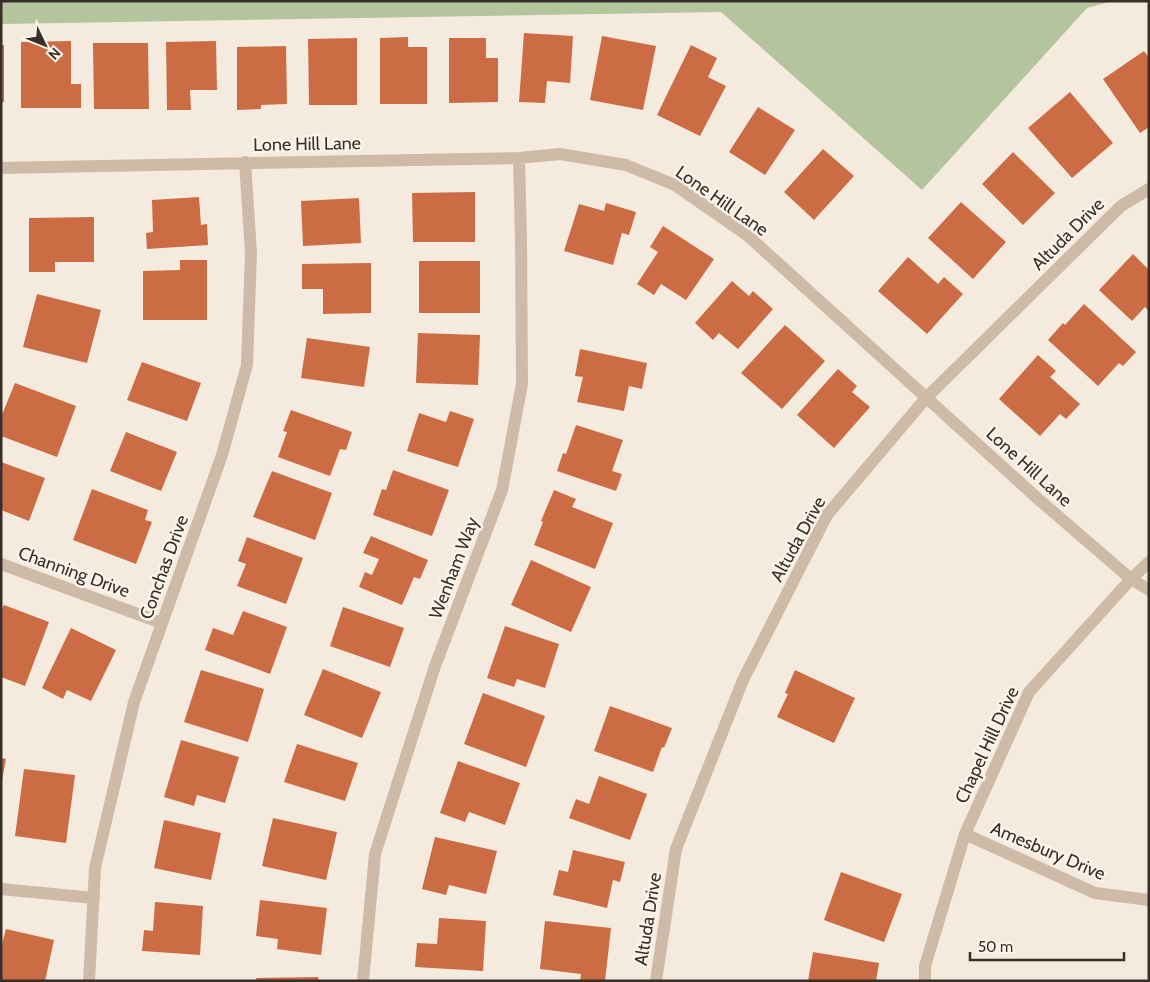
<svg xmlns="http://www.w3.org/2000/svg" width="1150" height="982" font-family="Cabin,sans-serif">
<style>
.green{fill:#b4c49c}
.building{fill:#cb6c44}
.lines{fill:none;stroke-linecap:round;stroke-linejoin:round}
.street{stroke:#cdbba8;stroke-width:12}
.labels{text-anchor:middle;dominant-baseline:central;stroke-width:5;stroke-linejoin:round;paint-order:stroke}
.street-label{font-size:18px;fill:#392f29;stroke:#fbf4ea}
</style>
<rect width="100%" height="100%" fill="#f4eadd"/>
<!-- green -->
<path class="green" d="M1 1H1112L1087 8 922 190 721 12 1 24Z"/>
<!-- building -->
<path class="building" d="M524 33 573 36 570 83 547 81 545 103 519 102Z
M602 36 656 46 643 110 590 100Z
M408 37V47H427V104H380V38Z
M357 38V105H309L308 39Z
M449 38H486V58H498V102L449 103Z
M71 41V84H81V108H21V42Z
M216 41 217 90H190L191 110H167L166 42Z
M93 43H148L149 109H94Z
M1 45H4V102H1Z
M691 45 717 58 708 77 726 86 700 136 657 115Z
M286 46 287 104 261 105V109L237 110V47Z
M1144 51 1149 58V127L1140 133 1103 79Z
M1070 92 1113 143 1072 178 1028 128Z
M758 107 795 130 765 175 729 152Z
M823 149 854 176 814 220 784 192Z
M1013 152 1055 193 1023 225 982 184Z
M475 192V242H413L412 193Z
M199 197 201 225 207 224 208 245 147 249 146 233 153 232 152 200Z
M359 198 361 243 303 246 301 201Z
M961 202 1006 242 973 279 928 238Z
M606 203 636 212 629 235 622 233 613 265 564 251 579 204 604 211Z
M94 217V262H55V272H29V218Z
M663 226 714 259 686 300 661 284 654 295 637 284 658 252 650 247Z
M1133 254 1149 270V311L1145 307 1132 321 1099 290Z
M908 257 938 284 944 277 963 294 927 334 878 291Z
M180 260H207V320H143V271L180 270Z
M419 261H480V313H419Z
M371 263V313L323 314V289H302V264Z
M732 281 749 296 753 291 773 309 738 349 719 333 713 340 695 323Z
M37 294 101 310 87 363 23 347Z
M1084 304 1136 352 1123 366 1119 363 1098 386 1048 340 1063 323 1065 325Z
M785 325 825 361 782 409 741 373Z
M418 333 480 335 478 385 416 383Z
M307 338 370 347 364 387 301 378Z
M580 349 647 363 642 389 629 386 624 411 577 402 583 377 575 376Z
M1038 355 1056 371 1050 377 1080 404 1066 419 1060 414 1040 436 999 399Z
M142 362 201 383 187 421 127 400Z
M838 369 857 386 852 392 870 407 834 448 797 415Z
M15 383 76 406 57 457 1 436V417Z
M291 410 352 432 346 450 340 449 330 476 278 457 287 432 283 431Z
M450 411 474 419 458 467 407 451 419 413 446 422Z
M576 425 623 440 612 471 622 474 616 491 557 471 563 453 566 454Z
M126 432 177 452 161 491 110 471Z
M1 462 45 478 29 521 1 510Z
M393 470 449 490 432 536 373 515 382 489 386 490Z
M272 471 332 493 315 540 253 517Z
M92 489 148 510 145 520 152 522 136 564 73 540Z
M554 490 576 499 572 507 613 523 595 569 534 545 543 522 541 521Z
M371 536 428 560 420 579 414 577 402 605 359 587 365 572 372 575 379 559 363 553Z
M247 537 303 558 286 604 237 586 246 564 238 561Z
M531 560 591 587 571 632 511 605Z
M4 605 49 622 25 686 1 677V611Z
M343 607 404 628 390 667 330 646Z
M243 611 287 627 270 674 205 650 213 628 233 635Z
M505 626 559 644 545 688 517 679 514 687 487 678Z
M71 628 116 650 91 701 67 690 63 699 42 688Z
M323 669 381 692 362 738 304 715Z
M201 670 264 689 248 742 184 722Z
M795 670 855 698 834 743 777 717 788 694 785 693Z
M483 693 545 716 526 767 464 744Z
M610 706 672 728 664 748 662 747 653 772 594 751Z
M181 740 239 757 225 803 197 795 194 806 164 797Z
M297 744 358 763 345 801 284 782Z
M1 758 6 759 2 780H1Z
M458 761 520 783 505 825 469 812 465 822 440 813Z
M24 769 75 775 66 843 15 836Z
M599 776 647 794 630 840 569 818 576 799 589 804Z
M273 818 337 832 326 880 262 866Z
M164 820 221 833 211 880 154 868Z
M435 837 497 851 486 894 449 885 446 895 422 889Z
M573 850 625 862 620 882 613 880 607 908 553 895 559 870 568 872Z
M841 872 902 894 884 942 824 920Z
M260 900 327 908 321 955 277 949 278 939 256 936Z
M155 902 203 906 200 955 142 951 144 930 153 931Z
M439 918 486 921 483 971 415 967 417 943 437 944Z
M545 921 611 928 605 981H580L581 974 540 969Z
M6 929 54 940 45 981H1V948Z
M813 952 879 963 876 981H808Z
M318 977 319 981H257L256 978Z"/>
<g class="lines">
<!-- street -->
<path class="street" d="M1 168 519 158 560 154 626 165 675 185 747 235 1037 498 1131 579 1149 590
M1 564 162 623
M965 834 1095 893 1149 900
M1 889 94 898
M89 981 95 868 134 702 222 455 247 365 251 253 245 162
M363 981 375 854 435 666 502 490 522 384 521 240 519 158
M656 981 676 849 743 680 827 515 926 398 1121 206 1149 189
M925 981V966L965 834 1029 692 1131 579 1149 562"/>
</g>
<g class="labels">
<!-- street labels -->
<g class="street-label">
<text transform="translate(307 144) rotate(-1)">Lone Hill Lane</text>
<text transform="translate(722 201) rotate(35)">Lone Hill Lane</text>
<text transform="translate(1068 234) rotate(-45)">Altuda Drive</text>
<text transform="translate(1029 467) rotate(42)">Lone Hill Lane</text>
<text transform="translate(798 539) rotate(-61)">Altuda Drive</text>
<text transform="translate(164 567) rotate(-70)">Conchas Drive</text>
<text transform="translate(454 568) rotate(-69)">Wenham Way</text>
<text transform="translate(74 572) rotate(20)">Channing Drive</text>
<text transform="translate(987 745) rotate(-65)">Chapel Hill Drive</text>
<text transform="translate(1048 851) rotate(23)">Amesbury Drive</text>
<text transform="translate(648 919) rotate(-81)">Altuda Drive</text>
</g>
</g>
<!-- border -->
<rect width="1150" height="982" fill="none" stroke="#392f29" stroke-width="5"/>
<!-- north arrow -->
<g transform="translate(45 45) rotate(133)" stroke="#fbf4ea" stroke-width="4" paint-order="stroke">
<path d="M0-4L9 19L0 12L-9 19Z" fill="#392f29"/>
<text y="-8" font-size="14" font-weight="bold" text-anchor="middle" fill="#392f29">N</text>
</g>
<!-- scale -->
<path d="M970 952v8h154v-8" fill="none" stroke="#392f29" stroke-width="2.5"/>
<text x="978" y="952" font-size="15" fill="#392f29" stroke="#fbf4ea" stroke-width="4" paint-order="stroke">50 m</text>
</svg>
